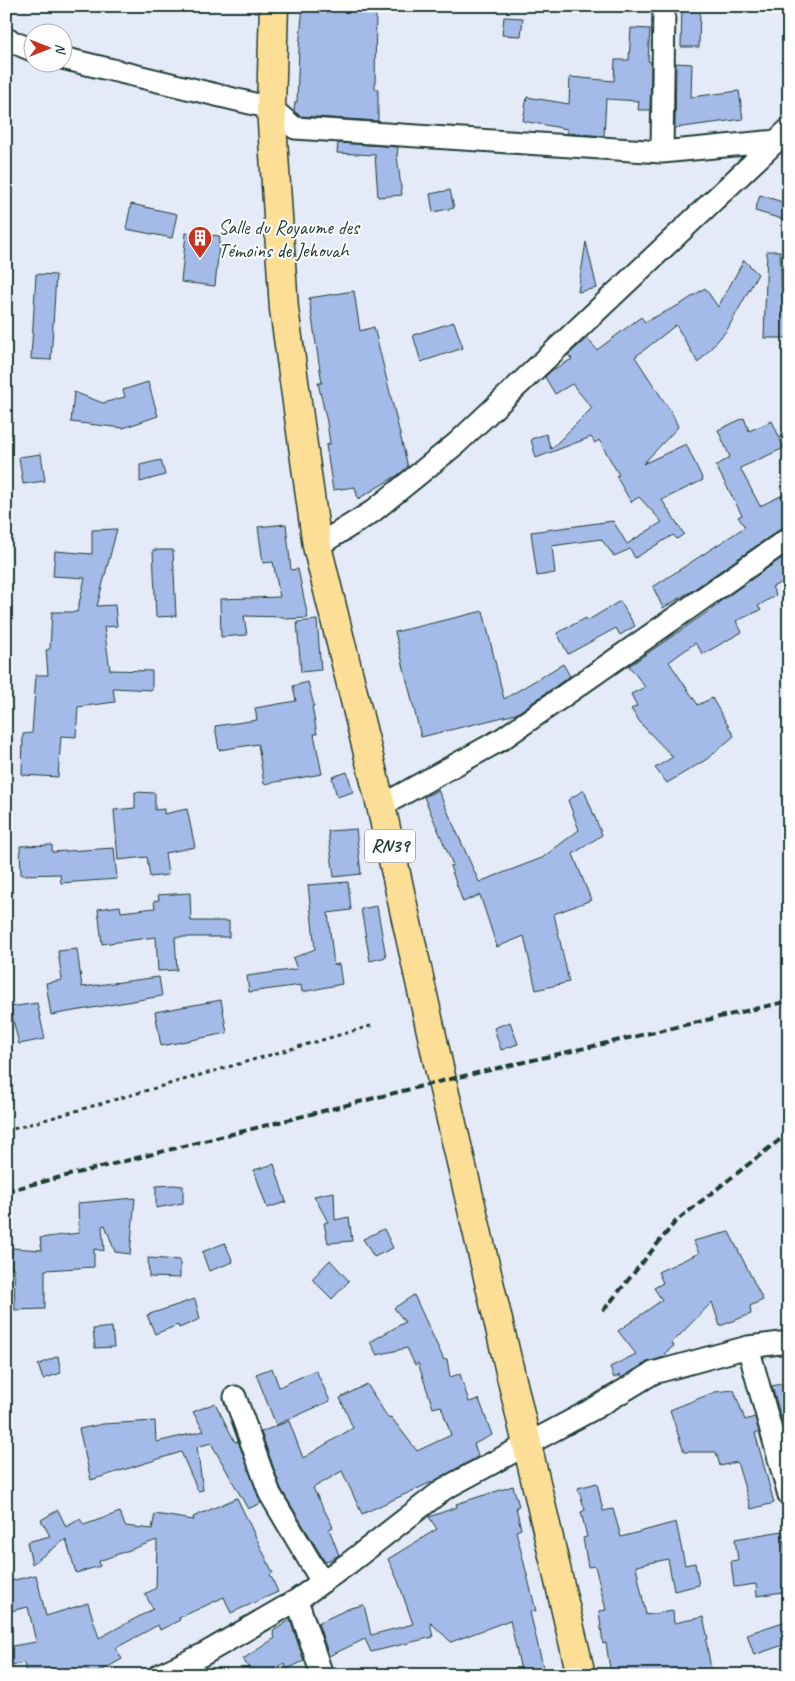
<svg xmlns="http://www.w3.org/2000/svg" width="795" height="1681" font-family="Caveat,sans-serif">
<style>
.building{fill:#a4bae8;stroke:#1f3d34}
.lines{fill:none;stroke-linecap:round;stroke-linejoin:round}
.minor-casing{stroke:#1f3d34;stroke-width:25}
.highway-casing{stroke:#1f3d34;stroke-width:31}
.path{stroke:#1f3d34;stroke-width:3;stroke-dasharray:4 4;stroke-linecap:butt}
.minor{stroke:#fff;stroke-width:21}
.highway{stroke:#fcde96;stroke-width:28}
.rail{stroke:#1f3d34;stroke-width:4;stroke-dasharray:8 4;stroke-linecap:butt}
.labels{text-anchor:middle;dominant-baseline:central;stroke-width:4;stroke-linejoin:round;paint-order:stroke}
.shield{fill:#fff;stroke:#627771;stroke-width:1}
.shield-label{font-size:19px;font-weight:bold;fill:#1f3d34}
.poi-label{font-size:20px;fill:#1f3d34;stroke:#fff;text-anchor:start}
</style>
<rect width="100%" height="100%" fill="#e4eaf8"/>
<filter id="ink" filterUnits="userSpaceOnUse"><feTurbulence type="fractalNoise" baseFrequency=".02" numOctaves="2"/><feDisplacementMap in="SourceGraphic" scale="10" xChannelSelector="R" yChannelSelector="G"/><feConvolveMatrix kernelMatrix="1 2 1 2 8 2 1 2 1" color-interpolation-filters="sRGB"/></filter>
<g filter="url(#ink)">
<!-- building -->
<path class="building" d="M303 6H376L375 89H378V121L300 116 294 111 295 102H297L299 48Z
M682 6H700L699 47H681Z
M504 17 523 18 521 36 502 35Z
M631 28 650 29 648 61 651 62 650 110H638L639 101 606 99 604 136 567 133V129L523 121 527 97 569 104 570 77 614 81 615 60H629Z
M676 63 692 64 691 97 739 91 743 119 675 128Z
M338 143 398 147 397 156 402 195 378 197 375 155 337 153Z
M450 190 454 208 433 212 430 194Z
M760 195 789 204 785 220 755 211Z
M131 204 177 214 172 238 126 229Z
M186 233 220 236 215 286 181 282Z
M586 242 597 288 578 292Z
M767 251H780L782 298H789V338H764Z
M744 260 758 274 727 330 698 363 676 325 635 357 673 415 678 427 643 464 686 444 703 480 662 500 684 534 677 539 673 535 635 558 630 549 614 556 601 539 552 546 555 573 537 576 531 532 613 521 627 544 662 522 639 497 631 502 616 476 619 475 599 440 595 443 591 437 536 458 531 439 546 434 551 449 592 408 572 384 555 394 545 377 551 371 572 359 568 355 587 338 597 350 641 317 645 322 681 304 705 288 718 307Z
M36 274 56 275 51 360 31 359Z
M354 291 360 331 374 327 408 467 398 475 358 499 355 487 333 490 326 445 330 444 327 422 318 383H322L309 298Z
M454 322 463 348 421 362 413 335Z
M148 382 158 416 123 428 71 422 74 392 103 403 125 397 123 390Z
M744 418 749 431 772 421 784 448 740 468 760 506 789 492V526L782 528 690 592 663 608 653 587 745 527 738 517 742 515 716 466 730 457 718 430Z
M41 454 45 481 23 484 19 457Z
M161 460 165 475 140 482V465Z
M286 524 291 570 298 569 308 618 285 619 284 617 244 616 247 635 221 637 220 599 280 597 273 562 263 563 258 527Z
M117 529 97 606 115 605 117 626 104 627 110 670 152 671V690L113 688 115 702 78 707 76 737 61 736 58 777 22 775 23 734 32 733 36 675H48L46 650 50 649 52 612H77L85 578 53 576 55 551 92 554V530Z
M153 550H173L176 616 156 617Z
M789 553V579L772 587 776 595 758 606 761 610 736 621 742 632 703 654 695 643 669 662 698 705 712 698 734 736 707 759 667 783 655 768 673 757 642 725 631 709 637 706 631 694 645 687 629 666 719 604 718 603Z
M620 601 635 626 620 635 616 628 568 654 557 633 586 618 587 621Z
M483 611 504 699 563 664 570 676 516 714 421 737 395 632Z
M317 620 321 670 301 672 297 622Z
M308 682 314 706H312L317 734H314L322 774 264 784 258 744 219 750 215 726 257 720 255 708 296 701 293 686Z
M347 772 353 792 337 797 332 777Z
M438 790 479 882 542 858 579 830 568 800 584 790 602 835 573 854 591 900 554 914 569 982 536 990 524 936 497 947 480 895 463 902 450 866 453 865 424 797Z
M135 792 155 793V810L164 809V814L187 809 195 847 165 853 168 875 150 877 147 857 118 860 114 810 135 808Z
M356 829 361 874 334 877 328 831Z
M52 845V852L114 848 117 879 61 883 60 874 21 875 20 846Z
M348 882 351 910 328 913 334 965 339 964 342 984 302 992 301 985 249 992 247 976 297 969 293 958 315 949 308 885Z
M190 893 191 921H229V937H175L177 970 158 971 156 937 102 944 98 909 120 906 121 912 155 908 154 901 159 900 158 895Z
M377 906 386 957 370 961 361 909Z
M77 949 82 987 159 977 162 996 51 1015 46 983 62 980 58 951Z
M221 1000 227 1033 161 1046 155 1012Z
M37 1003 45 1039 19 1044 10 1007Z
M510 1022 518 1044 501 1050 494 1028Z
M274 1164 286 1202 267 1208 254 1170Z
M173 1185 183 1186V1203L156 1208V1186Z
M334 1192 335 1220 349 1217 352 1241 328 1243 324 1223 328 1222 314 1196Z
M135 1198 130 1254 115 1252 105 1225 102 1226 104 1251 94 1249V1267L45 1270V1309L15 1310 14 1268H11L12 1248 42 1250 40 1238 79 1233 78 1203Z
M384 1229 393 1248 374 1257 363 1239Z
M729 1232 763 1300 750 1306 751 1314 720 1326 712 1302 672 1343 674 1346 665 1353 668 1356 647 1362 621 1378 620 1375 614 1378 610 1367 636 1354 618 1331 662 1300 654 1288 663 1283 658 1272 699 1253 693 1241Z
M225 1243 233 1262 209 1271 202 1252Z
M148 1258 180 1260V1278L149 1277Z
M330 1260 349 1281 332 1299 312 1279Z
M414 1295 444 1360 447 1359 450 1377 460 1374 469 1402 479 1399 492 1435 474 1444 478 1455 476 1458 434 1481 362 1514 342 1471 313 1488 333 1527 329 1529 339 1555 325 1562 281 1489 261 1432 289 1421 303 1458 353 1428 340 1398 367 1384 388 1418 391 1417 417 1451 451 1435 441 1406 433 1408 418 1363 415 1365 407 1348 377 1355 370 1342 405 1322 394 1308Z
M195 1299 200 1319 179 1328 178 1325 155 1334 147 1315Z
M112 1327 114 1347 95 1348 93 1329Z
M58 1356 61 1373 43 1379 38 1365Z
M272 1368 279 1387 316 1370 330 1401 276 1425 256 1374Z
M789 1382V1432H785L772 1386Z
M734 1390 745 1420 755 1417 759 1432 755 1433 774 1503 751 1509 737 1462 720 1466 716 1452H684L670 1410 715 1392Z
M215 1403 235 1442 238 1441 261 1503 248 1509 211 1443 197 1447 203 1490 198 1491 181 1452 91 1480 79 1429 103 1424 155 1421 156 1442 204 1431 193 1412Z
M597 1483 603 1511 613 1509 621 1537 676 1522 685 1565 695 1563 699 1585 674 1591 668 1559 636 1566 646 1615 673 1611 674 1623 703 1617 708 1639 706 1640 712 1675H611L606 1643 603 1644 599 1611 606 1610 595 1566 588 1567 583 1538 587 1537 581 1512 585 1510 578 1488Z
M513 1486 519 1506 516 1507 521 1529 516 1531 536 1611 530 1612 545 1675H522L510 1620 451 1642 430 1622 433 1637 371 1652 365 1639 329 1656 318 1623 350 1608 364 1605 371 1635 413 1624 398 1581 388 1559 437 1529 429 1517 457 1507 456 1504Z
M237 1498 273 1573 270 1574 278 1592 231 1613 224 1597 179 1618 180 1620 160 1630 158 1625 116 1648 122 1659 94 1675H26L24 1663 6 1666V1647L36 1642 28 1607 6 1612V1582L36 1575 46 1616 88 1603 99 1638 153 1609 145 1594 156 1588 157 1540 99 1561 100 1566 76 1573 66 1539 32 1564 27 1542 50 1536 41 1520 58 1510 66 1527 80 1519 84 1525 120 1512 125 1526 152 1529 155 1514 194 1520 193 1517Z
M782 1531 789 1579V1591L757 1596 756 1584 734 1587 731 1561 738 1560 735 1539Z
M290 1620 304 1661 287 1669 284 1663 266 1675H253L243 1659 275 1638 273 1631Z
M789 1620V1643L754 1655 747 1634Z"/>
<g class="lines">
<defs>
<path id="minor" d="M664 6 662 152 777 141
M6 39 32 50
M62 58 271 108 295 128 662 152
M317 546 372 512 457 443 789 129
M381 806 502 739 789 538
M748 1347 789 1495
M235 1397 270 1494 322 1582
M297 1600 322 1675
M159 1675 204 1654 297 1600 349 1563 444 1489 595 1408 653 1373 748 1347 789 1342"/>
<path id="highway" d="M274 6 271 108 284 309 317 546 381 806 442 1081 581 1675"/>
</defs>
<!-- minor casing -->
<use href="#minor" class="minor-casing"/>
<!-- highway casing -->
<use href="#highway" class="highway-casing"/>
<!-- path -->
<path class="path" d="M6 1131 374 1025"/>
<!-- minor -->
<use href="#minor" class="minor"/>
<!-- highway -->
<use href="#highway" class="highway"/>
<!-- rail -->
<path class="rail" d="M6 1191 442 1081 789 1001
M603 1311 676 1221 782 1138 789 1135"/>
</g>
</g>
<!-- icons -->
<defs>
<symbol id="building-pin" viewBox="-11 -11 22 30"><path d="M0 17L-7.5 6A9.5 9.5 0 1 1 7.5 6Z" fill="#c8321e" stroke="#fff"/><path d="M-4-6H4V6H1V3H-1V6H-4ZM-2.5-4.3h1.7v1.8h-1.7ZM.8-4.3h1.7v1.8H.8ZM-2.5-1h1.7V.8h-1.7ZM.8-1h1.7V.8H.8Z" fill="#fff"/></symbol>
</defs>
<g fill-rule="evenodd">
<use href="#building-pin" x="186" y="224" width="28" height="38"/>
</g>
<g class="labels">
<!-- shield labels -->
<rect class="shield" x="365" y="829.5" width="50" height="33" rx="4"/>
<g class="shield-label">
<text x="390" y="846">RN39</text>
</g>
<!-- poi labels -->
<g class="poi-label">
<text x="218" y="227">Salle du Royaume des<tspan x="218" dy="23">Témoins de Jehovah</tspan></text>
</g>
</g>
<!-- margin -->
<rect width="795" height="1681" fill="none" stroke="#fff" stroke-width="25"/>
<rect x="12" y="12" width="770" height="1656" fill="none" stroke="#1f3d34" stroke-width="2" filter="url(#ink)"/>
<!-- north arrow -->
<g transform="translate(48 48) rotate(90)"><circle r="24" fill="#ffffff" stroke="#a5b1ae"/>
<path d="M0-4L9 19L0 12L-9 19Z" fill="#c8321e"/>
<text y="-8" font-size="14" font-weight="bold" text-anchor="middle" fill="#1f3d34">N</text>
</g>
</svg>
